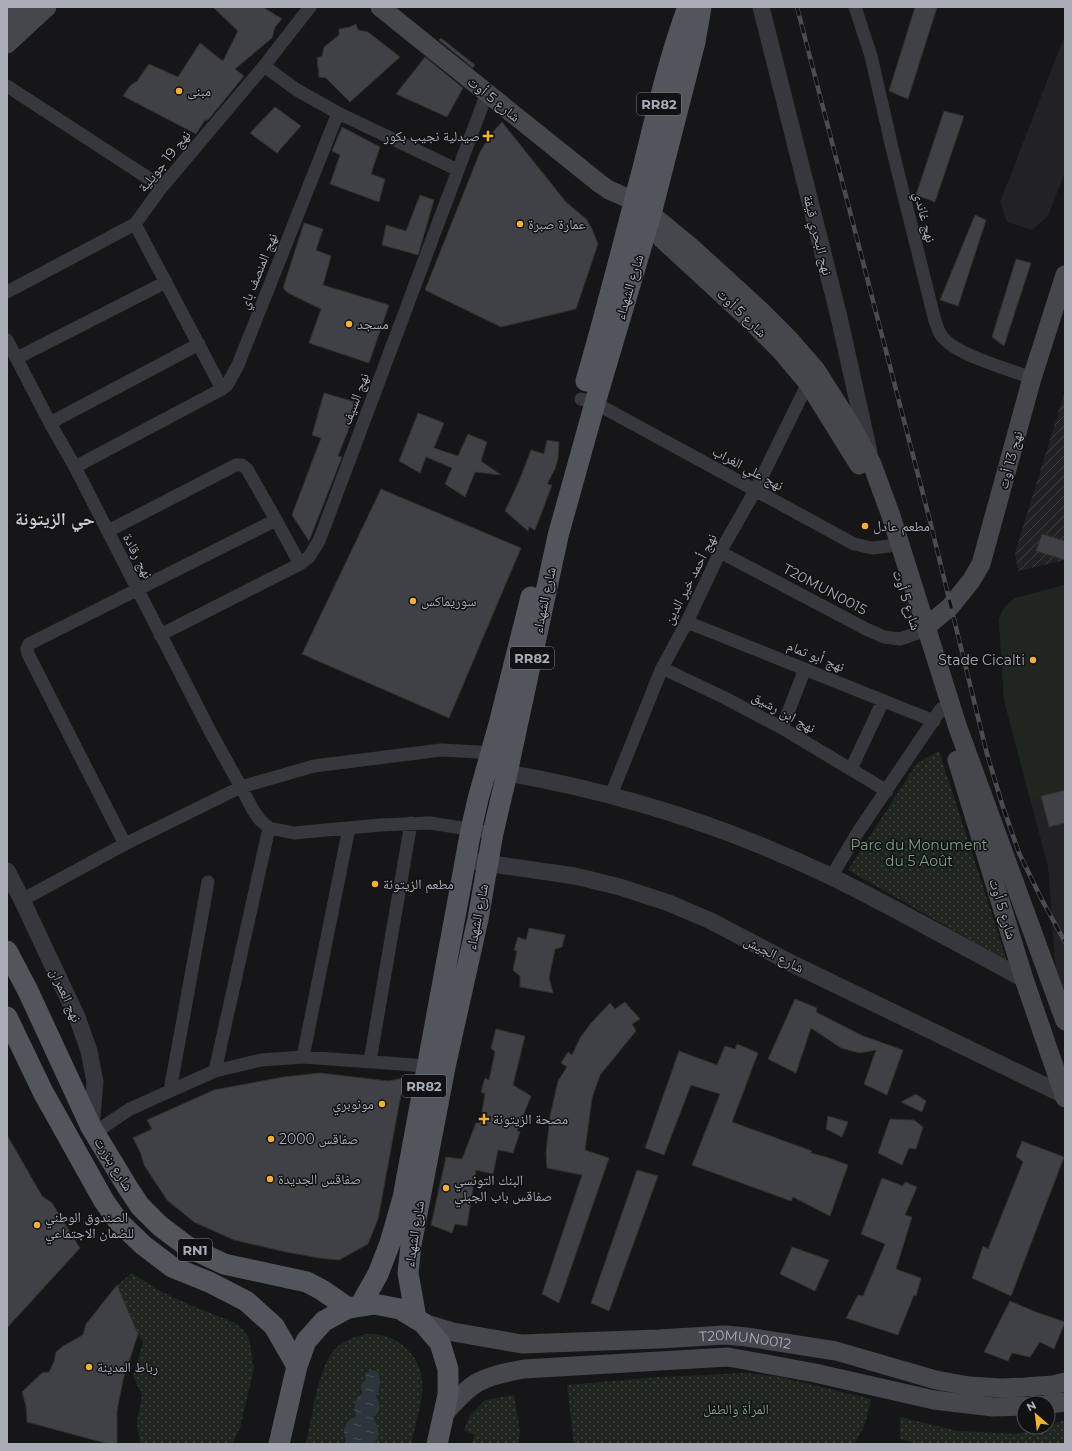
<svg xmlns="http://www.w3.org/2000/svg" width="1072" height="1451" font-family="Montserrat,'Noto Naskh Arabic',sans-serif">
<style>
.built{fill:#222225}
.industrial{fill:url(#industrial-furrows)}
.grass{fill:url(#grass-dots)}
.pitch{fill:#1e261f}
.water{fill:url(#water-ripples)}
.building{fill:#404145;stroke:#303034}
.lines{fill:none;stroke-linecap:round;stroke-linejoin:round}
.minor{stroke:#37383d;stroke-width:13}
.tertiary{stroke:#37383d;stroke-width:17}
.secondary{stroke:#45474d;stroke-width:19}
.primary{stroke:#53555c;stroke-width:21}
.rail-casing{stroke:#4a4c52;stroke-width:4.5}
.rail{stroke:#111113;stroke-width:3;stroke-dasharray:9;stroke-linecap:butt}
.poi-dot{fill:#f2b134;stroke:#111113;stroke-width:1.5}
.labels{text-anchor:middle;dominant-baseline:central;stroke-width:3;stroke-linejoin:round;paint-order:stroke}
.shield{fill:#111113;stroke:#7b7e86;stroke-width:1}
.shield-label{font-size:13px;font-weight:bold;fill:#a8adb8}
.poi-label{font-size:14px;fill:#a8adb8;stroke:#111113;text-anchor:start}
.street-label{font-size:14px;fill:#a8adb8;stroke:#111113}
.park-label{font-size:14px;fill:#7fa381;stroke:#111113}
.district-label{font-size:18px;font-weight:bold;fill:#c9ccd4;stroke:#111113}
</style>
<defs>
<pattern id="industrial-furrows" width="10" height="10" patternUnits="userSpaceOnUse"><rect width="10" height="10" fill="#222225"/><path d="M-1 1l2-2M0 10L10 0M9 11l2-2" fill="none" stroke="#3f3f43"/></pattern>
<pattern id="grass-dots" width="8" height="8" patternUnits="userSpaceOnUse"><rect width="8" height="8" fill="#1e261f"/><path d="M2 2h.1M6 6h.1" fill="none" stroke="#3c433d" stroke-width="1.8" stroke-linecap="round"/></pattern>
<pattern id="water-ripples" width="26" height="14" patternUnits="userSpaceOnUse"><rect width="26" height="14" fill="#2c353c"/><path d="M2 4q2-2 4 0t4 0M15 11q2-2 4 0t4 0" fill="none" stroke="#485056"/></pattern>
</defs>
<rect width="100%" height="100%" fill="#161618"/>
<!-- built -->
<path class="built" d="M1063 40 1065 41V172L1048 216 1032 230 1007 222 1000 202Z
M1065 585V1006L1057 987 1048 867 1004 700 999 619 1003 609 1009 603 1015 598Z"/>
<!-- industrial -->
<path class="industrial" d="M1065 391V560L1018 571 1015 553Z"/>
<!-- grass -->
<path class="grass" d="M939 751 1007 961 848 870 917 763Z
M132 1273 158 1290 188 1304 235 1323 243 1330 249 1338 254 1369 240 1428 232 1444H140L137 1422 142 1395 133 1376 143 1342 138 1334 117 1285Z
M366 1334C371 1334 376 1334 381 1335 402 1339 421 1359 422 1380 424 1400 415 1425 411 1444H306C312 1419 318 1363 337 1347 346 1340 355 1337 366 1334Z
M746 1373 780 1377 871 1399 865 1424 855 1444H574L567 1385 659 1377Z
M514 1395 520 1431 518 1444H472L475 1434 464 1431 469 1417 485 1400Z
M900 1417 958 1431 1018 1434 1044 1427H1048V1426L1065 1420V1444H920L900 1439Z"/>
<!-- pitch -->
<path class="pitch" d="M1065 585V790L1030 799 1004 700 999 619C1003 610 1007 604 1015 598Z"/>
<!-- water -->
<path class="water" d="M372 1370 378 1372C381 1378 380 1391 376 1396L380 1407 376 1415 373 1417C378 1427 381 1434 374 1444H349C340 1433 344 1421 356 1416 355 1406 352 1401 362 1394L361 1385 365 1380 366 1373Z"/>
<!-- building -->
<path class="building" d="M213 7H263L282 19 275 27 272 38 235 69 244 76 208 120H205L196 134 123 96 130 86 137 81 149 64 178 77 200 43 223 61 238 31Z
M915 7H937L908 99 889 91Z
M356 24 358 30 368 32 400 57 350 102 326 78 319 77 317 58 322 56 324 47 339 35V29L350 27Z
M441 38 475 65 473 68 439 40Z
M425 57 463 88 447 117 396 94Z
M275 107 301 126 277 153 250 133Z
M944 111 964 116 935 202 916 195Z
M502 122 566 202 586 219 592 229 598 244 576 309 501 327 425 290 480 152 491 134Z
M342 127 380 147 371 174 385 179 379 202 330 184 340 155 332 151Z
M420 195 434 200 418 255 382 245 386 225 406 231Z
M975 215 986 220 958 306 940 300Z
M304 223 323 229 316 250 331 256 323 285 389 305 369 363 309 343 321 309 288 293 283 288Z
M1016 259 1031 263 1004 346 992 337Z
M324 393 359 403 338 456 342 457 309 541 292 515 321 438 312 435Z
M418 413 444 423 434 448 458 456 468 434 487 442 481 461 501 475 475 472 465 497 445 484 452 468 426 457 420 473 399 461Z
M547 440 559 442 558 458 555 469 547 484 552 485 535 530 529 527 528 531 505 511 519 481 531 450 544 454Z
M381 489 521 548 449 718 302 654Z
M1042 534 1065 541V560L1036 551Z
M1065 790V823L1049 827 1041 796Z
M529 928 565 935 562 947 555 949 549 978 553 993 520 987V976L513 970 517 951 514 950 518 937 526 940Z
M795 999 817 1008 816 1012 863 1036 903 1050 887 1095 864 1084 876 1050 859 1053 841 1048 811 1028 796 1073 768 1059Z
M625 1002 640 1019 632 1024 636 1031 600 1075 592 1098 585 1150 609 1158 559 1303 542 1294 582 1175 547 1168 546 1153 550 1116 558 1081 567 1067 561 1063 568 1052 572 1055 580 1038 591 1023 610 1003 615 1009Z
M496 1029 525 1036 513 1085 531 1096 517 1131 520 1132 513 1153 498 1150 493 1174 476 1170 467 1226 455 1224 452 1233 431 1225 446 1157 462 1159 476 1123H480L485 1094 481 1092 485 1078 489 1080 495 1052 491 1048Z
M737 1044 758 1053 732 1122 812 1151 811 1153 826 1157 848 1165 830 1216 793 1197 791 1201 692 1165 720 1094 691 1085 664 1155 645 1148 679 1051 717 1065 725 1046 735 1049Z
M320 1073 388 1081 404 1078 378 1219 368 1244 339 1260 319 1258 286 1252 234 1240 194 1222 167 1200 144 1165 141 1154 133 1138 152 1129 147 1120 214 1090 283 1077Z
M916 1094 926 1101 922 1112 901 1102Z
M828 1116 848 1122 842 1137 826 1129Z
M890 1119 914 1120 923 1127 916 1149 909 1148 902 1165 878 1153Z
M7 1135 42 1196 52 1203 80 1248 7 1328Z
M1022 1141 1064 1157 1011 1296 972 1278 983 1246 988 1249 1023 1162 1016 1156Z
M637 1170 658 1176 609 1311 591 1303Z
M882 1178 903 1186 905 1182 917 1187 905 1215 912 1217 896 1269 921 1278 916 1296 914 1295 898 1335 846 1318 858 1295 863 1296 885 1244 861 1234Z
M792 1247 829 1260 815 1291 780 1274Z
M117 1285 138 1334 123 1380 117 1411V1444H109L27 1422 26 1406 22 1392 42 1373 49 1372 54 1362 56 1352 63 1346 83 1335 86 1324Z
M1010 1301 1036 1312 1065 1322 1054 1349 1040 1342 1030 1357 1012 1353 1008 1361 984 1352Z"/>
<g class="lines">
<!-- minor -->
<path class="minor" d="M855 7 871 56 893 152 935 321C937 325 938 331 941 335 954 355 1009 369 1032 378
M264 66 297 90 338 113
M7 86 162 187
M135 224 222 389 227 385 238 365 338 113 458 170
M7 292 135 224 162 187 264 66 310 7
M7 340 50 423 75 467 211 733 241 787 253 810 260 820 269 828 294 833 380 825 430 823 493 833
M17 358 166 282
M581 399 595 403 854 544 872 548 889 546
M50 423 199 344
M75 467 222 389
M108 531 236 465H242L247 469 276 520
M720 552 866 629 884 637 900 639 918 633
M687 622 934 721
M160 635 300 564 309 557 319 541 487 93
M662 668 723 697 782 728 887 791
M782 728 805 669
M851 769 883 701
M611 795 662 668 687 622 720 552 755 491 808 383
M125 844 28 654 27 649 29 644 276 520 300 564
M831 877 858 832 941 709
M22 900 125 844 241 787 314 766 441 750 497 753
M303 1057 349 828
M370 1061 411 823
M215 1071 269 828
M170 1091 208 882
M94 1133 130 1109 170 1091 215 1071 261 1060 303 1057 428 1066"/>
<!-- tertiary -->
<path class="tertiary" d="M761 7 839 317 869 452
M495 771C611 790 726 826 832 877 897 909 960 945 1024 979
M465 860 575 876 620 887 669 903 711 921 791 963 1062 1094
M7 871 22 900 77 1017 89 1051 95 1082 91 1127"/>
<!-- secondary -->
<g class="secondary">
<path d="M380 7 599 183 609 190 634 201 651 214 691 247 759 309 789 339 816 370 851 425 872 464 891 516 958 728 1065 1021"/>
<path d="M7 22 23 7"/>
<path d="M7 44 47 7"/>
<path d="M662 239 750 320 781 351 808 383 859 465"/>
<path d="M926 627 950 607 971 581 981 564 1032 378 1065 275"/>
<path d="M957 760 1024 979 1065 1098"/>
<path id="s1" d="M423 1323 453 1332 522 1344 659 1339 725 1335 747 1337 836 1351 936 1380 969 1386 1002 1388 1025 1387 1053 1385 1065 1382"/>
<path d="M1048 1404 1065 1402"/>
<path d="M443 1415C453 1404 463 1392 475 1384 490 1375 508 1372 524 1369L728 1357 815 1373 934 1400 993 1407 1024 1406"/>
</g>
<!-- primary -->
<path class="primary" d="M586 381C607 309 625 237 644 164 657 111 669 58 688 7
M7 951 28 991 91 1127 128 1188 140 1206 160 1226 188 1247 224 1264 307 1282 322 1290 348 1308
M7 1017 43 1092 104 1201 118 1221 143 1245 172 1267 209 1282 246 1301 274 1326 297 1366
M360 1306 378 1274 390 1243 403 1198 471 830 478 799 499 724 531 597
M416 1318 408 1273 411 1245 445 1067 478 919 493 833 507 773 558 536 595 403 651 214 695 42 701 7
M279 1444 297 1366 306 1341 324 1321 348 1308 374 1304 400 1309 423 1323 440 1343 448 1369V1395L437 1444"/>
<defs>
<path id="rail" d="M797 7 930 521 987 754 1002 804 1019 853 1042 900 1065 942"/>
</defs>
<!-- rail casing -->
<use href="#rail" class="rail-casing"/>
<!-- rail -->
<use href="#rail" class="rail"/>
</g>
<!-- markers -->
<g class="poi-dot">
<circle cx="179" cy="91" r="4"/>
<path d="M486 130h4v4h4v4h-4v4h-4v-4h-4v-4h4z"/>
<circle cx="520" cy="224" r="4"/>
<circle cx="349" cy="324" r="4"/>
<circle cx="865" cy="526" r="4"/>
<circle cx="413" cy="601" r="4"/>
<circle cx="1033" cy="660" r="4"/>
<circle cx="375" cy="884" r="4"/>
<circle cx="382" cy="1104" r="4"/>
<path d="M482 1113h4v4h4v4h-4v4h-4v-4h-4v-4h4z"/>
<circle cx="271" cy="1139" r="4"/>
<circle cx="270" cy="1179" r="4"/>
<circle cx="446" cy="1188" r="4"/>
<circle cx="37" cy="1225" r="4"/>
<circle cx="89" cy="1367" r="4"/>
</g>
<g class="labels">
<!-- shield labels -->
<g class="shield">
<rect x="637" y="93" width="44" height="22" rx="3"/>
<rect x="510" y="647" width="44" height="22" rx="3"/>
<rect x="402" y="1075" width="44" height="22" rx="3"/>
<rect x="178" y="1239" width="34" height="22" rx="3"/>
</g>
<g class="shield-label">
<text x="659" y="104">RR82</text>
<text x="532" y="658">RR82</text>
<text x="424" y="1086">RR82</text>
<text x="195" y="1250">RN1</text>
</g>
<!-- poi labels -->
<g class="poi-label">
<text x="187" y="91">مبنى</text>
<text x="480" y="136" text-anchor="end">صيدلية نجيب بكور</text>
<text x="528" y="224">عمارة صبرة</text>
<text x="357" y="324">مسجد</text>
<text x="873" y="526">مطعم عادل</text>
<text x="421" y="601">سوريماكس</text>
<text x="1025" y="660" text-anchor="end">Stade Cicalti</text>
<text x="383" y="884">مطعم الزيتونة</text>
<text x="374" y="1104" text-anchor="end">مونوبري</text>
<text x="493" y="1119">مصحة الزيتونة</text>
<text x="279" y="1139">صفاقس 2000</text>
<text x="278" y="1179">صفاقس الجديدة</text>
<text x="454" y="1180">البنك التونسي<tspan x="454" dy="16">صفاقس باب الجبلي</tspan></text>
<text x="45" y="1217">الصندوق الوطني<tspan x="45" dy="16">للضمان الاجتماعي</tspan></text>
<text x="97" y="1367">رباط المدينة</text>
</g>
<!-- street labels -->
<g class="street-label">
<text transform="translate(494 99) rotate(39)">شارع 5 أوت</text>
<text transform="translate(164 161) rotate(-51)">نهج 19 جويلية</text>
<text transform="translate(925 217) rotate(76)">نهج غاندي</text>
<text transform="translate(818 235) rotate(76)">نهج البحري قيقة</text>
<text transform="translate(258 271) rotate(-68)">نهج المنصف باي</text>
<text transform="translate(629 287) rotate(-73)">شارع الشهداء</text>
<text transform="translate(742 313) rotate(44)">شارع 5 أوت</text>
<text transform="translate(355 399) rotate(-69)">نهج السيف</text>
<text transform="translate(1010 460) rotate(-75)">نهج 13 أوت</text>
<text transform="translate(748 468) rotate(28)">نهج علي الغراب</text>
<text transform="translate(138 556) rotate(63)">نهج رقادة</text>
<text transform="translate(690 579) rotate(-63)">نهج أحمد خير الدين</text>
<text transform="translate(825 589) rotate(28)">T20MUN0015</text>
<text transform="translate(544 600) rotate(-78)">شارع الشهداء</text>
<text transform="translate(907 600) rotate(72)">شارع 5 أوت</text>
<text transform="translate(816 656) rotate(22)">نهج أبو تمام</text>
<text transform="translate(784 712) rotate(29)">نهج ابن رشيق</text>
<text transform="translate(1003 909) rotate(73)">شارع 5 أوت</text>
<text transform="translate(477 917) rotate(-79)">شارع الشهداء</text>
<text transform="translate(774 954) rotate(27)">شارع الجيش</text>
<text transform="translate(66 995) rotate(66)">نهج العمران</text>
<text transform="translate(114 1164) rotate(58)">شارع بنزرت</text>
<text transform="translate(414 1234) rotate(-81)">شارع الشهداء</text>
<text stroke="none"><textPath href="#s1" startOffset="325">T20MUN0012</textPath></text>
</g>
<!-- park labels -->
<g class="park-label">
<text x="919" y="845">Parc du Monument<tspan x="919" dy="16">du 5 Août</tspan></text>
<text x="736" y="1409">المرأة والطفل</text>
</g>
<!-- district labels -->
<g class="district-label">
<text x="55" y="519">حي الزيتونة</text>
</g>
</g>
<!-- border -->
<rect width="1072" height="1451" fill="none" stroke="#a8adb8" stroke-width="16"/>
<!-- north arrow -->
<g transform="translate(1036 1415) rotate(332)"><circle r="19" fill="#111113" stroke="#4d4f55"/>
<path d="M0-3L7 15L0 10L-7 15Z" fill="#f2b134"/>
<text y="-6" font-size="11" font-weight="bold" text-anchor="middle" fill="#a8adb8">N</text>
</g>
</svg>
